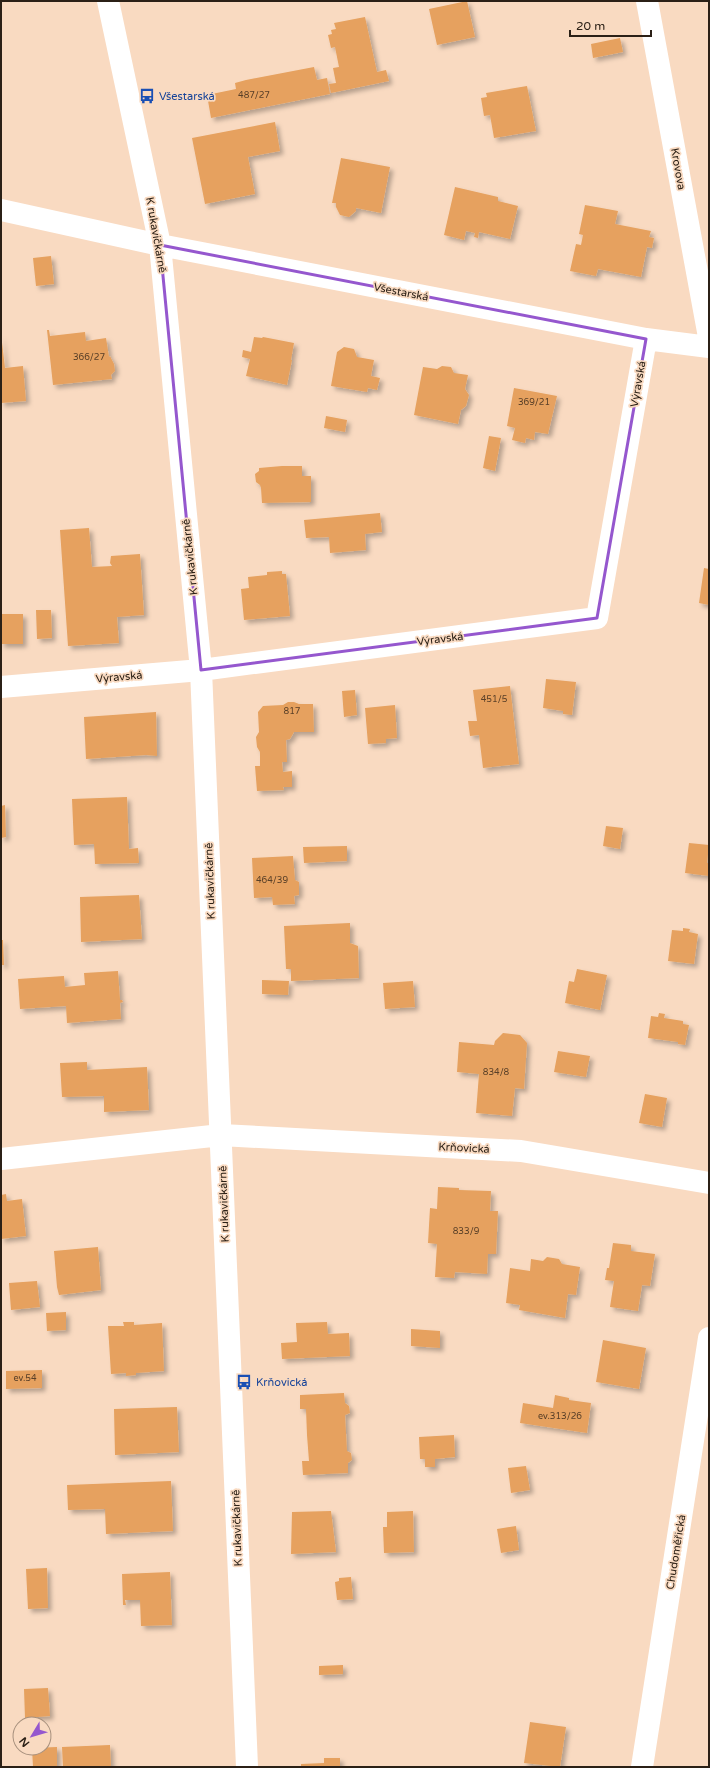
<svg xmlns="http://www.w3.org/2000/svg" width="710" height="1768" font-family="'Varela Round',sans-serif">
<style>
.building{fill:#e6a15e;filter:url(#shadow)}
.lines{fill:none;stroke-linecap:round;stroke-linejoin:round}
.minor{stroke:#fff;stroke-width:22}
.marked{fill:none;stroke:#9557ce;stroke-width:3;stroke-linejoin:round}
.labels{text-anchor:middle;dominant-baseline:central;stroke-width:3.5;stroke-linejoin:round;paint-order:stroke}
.number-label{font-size:9px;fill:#5a4028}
.transit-label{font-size:11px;fill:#164399;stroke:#f9dac1;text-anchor:start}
.street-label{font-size:11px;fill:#2b2016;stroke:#f9dac1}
</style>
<defs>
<filter id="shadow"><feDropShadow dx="3.5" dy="3.5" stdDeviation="2" flood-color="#0004"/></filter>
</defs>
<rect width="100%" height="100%" fill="#f9dac1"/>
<!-- building -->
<path class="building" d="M467 1 475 37 437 45 429 9Z
M365 17 377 72 386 70 389 81 331 93 329 84 336 83 333 68 339 67 335 47 331 48 328 35 332 34 331 30 336 29 334 23Z
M620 38 623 52 593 58 591 44Z
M314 67 317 80 327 78 330 94 211 118 207 95 236 89 235 83 246 80Z
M527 86 536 131 494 138 490 115 484 116 481 98 487 97 486 93Z
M275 122 280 151 248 157 255 194 205 204 192 138Z
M341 158 390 167 381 213 356 208V211L349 217 340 215 336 207V203H332Z
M455 187 498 197V201L518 206 510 239 479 232 478 238 474 237 475 233 466 231 464 240 444 235Z
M585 205 618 211 615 224 651 231 649 237 654 238 652 248 647 247 641 277 598 269 596 276 570 271 576 244 581 245 583 235 579 234Z
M51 256 54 284 36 286 33 258Z
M47 330H49L50 336 85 332 86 341 106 338 109 357 110 356 114 364 115 371 111 375 112 379 53 385Z
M1 334 5 368 23 366 26 401 1 403Z
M254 337 262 338 263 337 294 343 291 360H292L287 385 246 376 250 359 242 357 243 350 251 352Z
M344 347 354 349 357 357 374 360 371 376 380 378 377 390 368 388 367 392 331 386 337 352Z
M442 366 451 367 454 373 468 375 465 389 469 395 466 406 461 410 458 424 414 415 423 367 437 369Z
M514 388 557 396 548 434 535 432 534 440 526 438 525 443 512 440 515 428 507 426Z
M326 416 347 420 345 432 324 428Z
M489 436 501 438 495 471 483 468Z
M282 466H302V476H311V502L262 503 261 488 260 485 256 482 255 474 259 471V468Z
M380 513 382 532 365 534 366 550 330 553 329 537 306 538 304 520Z
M89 528 92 567 112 566 110 563 111 556 140 554 144 615 117 617 119 643 68 646 60 530Z
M704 568 709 569V605L699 603Z
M282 571V574H286L290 616 244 620 241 589 249 588 248 577 267 575V572Z
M36 610H51L52 638 37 639Z
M1 614H23V644H1Z
M546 679 576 682 572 715 563 714V711L543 708Z
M510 686 519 764 483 768 479 735 470 736 468 721H477L473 690Z
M355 690 357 715 344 717 342 691Z
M288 702H294L299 704H313L314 732H294L290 739 286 740 287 762H282L283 772 292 771V787H283L284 790 257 791 255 766H260V752L257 747 256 737 259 732 258 712 263 706 283 705Z
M395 705 397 738 386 739V743L368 744 365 708Z
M156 712 157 756 146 755 86 759 84 717Z
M127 797 129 849 138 848 139 863 95 864 94 844 74 845 72 799Z
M5 805 6 837 1 838V806Z
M606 826 623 828 620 849 603 846Z
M689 843 709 845 707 863H709V876L685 873Z
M347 846V861L304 863 303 847Z
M293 856 295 880 299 882V895L294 896 295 904 273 905 272 897 254 898 252 858Z
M139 895 142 939 81 942 80 897Z
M350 923V943L358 946 359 978 291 981V969H286L284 926Z
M683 928 690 929 689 932 698 934 694 964 668 961 672 930 683 931Z
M1 940H3L4 965H1Z
M577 969 607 975 600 1010 565 1003 569 981 574 982Z
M118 971 120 1000H122L123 1002 120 1003 121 1019 67 1023 66 1006 20 1009 18 979 64 976 65 987 85 985 84 973Z
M262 980 289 981 288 995 262 994Z
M413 981 415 1007 385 1009 383 983Z
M659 1013 665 1014 664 1018 683 1021V1024L689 1025 685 1045 678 1044V1042L648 1038 651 1016 658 1017Z
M503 1033 520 1035 527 1043 524 1089 515 1088 512 1116 476 1113 479 1074 457 1072 459 1042 494 1045 495 1041Z
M558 1051 590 1056 586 1077 554 1072Z
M87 1062V1070L147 1067 149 1110 104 1112V1096L62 1097 60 1063Z
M645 1094 667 1098 662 1127 639 1123Z
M438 1187 459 1188V1190L491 1191 490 1211H498L496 1254H488L487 1274 455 1272 454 1278 435 1277 437 1244 428 1243 430 1208 437 1209Z
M6 1194 7 1201 22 1199 26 1236 1 1239V1195Z
M613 1243 631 1245V1251L655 1254 650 1286 642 1285 638 1311 610 1307 614 1281 605 1280 607 1268H609Z
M98 1247 101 1290 59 1295 57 1287 54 1251Z
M547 1257 559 1259 562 1264 580 1267 576 1295 568 1294 565 1318 519 1310 520 1305 506 1303 510 1268 530 1271 531 1259 543 1261Z
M37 1281 40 1307 11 1310 9 1283Z
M66 1312V1330L47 1331 46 1313Z
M123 1322H134V1325L162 1323 164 1371 136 1373V1375L126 1376V1373L111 1374 108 1326H124Z
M327 1322 328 1334 349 1333 350 1356 282 1359 281 1343 297 1342 296 1323Z
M411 1329 440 1331V1348L411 1346Z
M603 1340 646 1348 639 1389 596 1382Z
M42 1370V1388L6 1389V1371Z
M344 1393 345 1403 349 1406 350 1413 345 1415 347 1451 351 1453 352 1460 348 1463V1473L303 1475 302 1461H309L307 1435 306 1409H300V1395Z
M555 1395 569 1398V1400L591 1403 587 1433 520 1423 523 1403 553 1408Z
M177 1407 179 1452 115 1455 114 1409Z
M454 1435 455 1457 435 1459V1467H425V1459H420L419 1437Z
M526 1466 530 1490 511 1493 508 1468Z
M171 1481 173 1531 106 1534 105 1509 68 1510 67 1485Z
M331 1511 336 1552 291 1554 292 1512Z
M413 1511 414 1552 384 1553 383 1527H387V1512Z
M516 1526 519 1550 501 1553 497 1529Z
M47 1568 48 1608 28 1609 26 1569Z
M170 1572 172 1625 141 1626 140 1600H125L126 1605H123L122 1574Z
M351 1577 353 1599 337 1600 335 1582 339 1581V1578Z
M343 1665V1674L319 1675V1666Z
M48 1688 50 1716 25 1718 24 1689Z
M530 1722 566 1727 560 1767 524 1763Z
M110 1745 111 1767H63L62 1747Z
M57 1747V1767H33L32 1748Z
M324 1758H340V1767H301V1764L324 1763Z"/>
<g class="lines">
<!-- minor -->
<path class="minor" d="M108 1 160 245 201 670 247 1767
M647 1 709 337
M1 210 160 245 646 339 709 347
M1 687 201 670 597 618 646 339
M1 1159 221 1135 521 1151 709 1183
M642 1767 709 1338"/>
</g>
<!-- marked area -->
<path class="marked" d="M160 245 646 339 597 618 201 670Z"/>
<!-- icons -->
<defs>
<symbol id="bus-bare" viewBox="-9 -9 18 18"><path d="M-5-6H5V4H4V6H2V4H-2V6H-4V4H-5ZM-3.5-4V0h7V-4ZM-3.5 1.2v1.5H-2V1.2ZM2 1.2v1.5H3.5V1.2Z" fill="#1a4fb4" stroke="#f9dac1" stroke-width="2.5" paint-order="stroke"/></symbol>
</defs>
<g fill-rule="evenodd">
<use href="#bus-bare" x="136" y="85" width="22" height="22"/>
<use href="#bus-bare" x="233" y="1371" width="22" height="22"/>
</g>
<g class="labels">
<!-- number labels -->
<g class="number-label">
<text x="254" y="95">487/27</text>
<text x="89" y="357">366/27</text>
<text x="534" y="402">369/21</text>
<text x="494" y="699">451/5</text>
<text x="292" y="711">817</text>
<text x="272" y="880">464/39</text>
<text x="496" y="1072">834/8</text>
<text x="466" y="1231">833/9</text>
<text x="25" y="1378">ev.54</text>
<text x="560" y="1416">ev.313/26</text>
</g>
<!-- transit labels -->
<g class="transit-label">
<text x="159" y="96">Všestarská</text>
<text x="256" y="1382">Krňovická</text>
</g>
<!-- street labels -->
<g class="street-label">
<text transform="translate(678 169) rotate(80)">Krovova</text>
<text transform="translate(156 235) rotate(80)">K rukavičkárně</text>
<text transform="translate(401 292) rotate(11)">Všestarská</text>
<text transform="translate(638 384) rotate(-80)">Výravská</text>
<text transform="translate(190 557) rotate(-96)">K rukavičkárně</text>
<text transform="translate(440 639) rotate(-7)">Výravská</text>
<text transform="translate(119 677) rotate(-5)">Výravská</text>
<text transform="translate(210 881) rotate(-92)">K rukavičkárně</text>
<text transform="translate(464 1148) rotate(3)">Krňovická</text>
<text transform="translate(224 1204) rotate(-92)">K rukavičkárně</text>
<text transform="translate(237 1528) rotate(-92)">K rukavičkárně</text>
<text transform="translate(676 1552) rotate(-81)">Chudoměřická</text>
</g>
</g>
<!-- border -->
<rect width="710" height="1768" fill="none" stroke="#2b2016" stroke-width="4"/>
<!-- north arrow -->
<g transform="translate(32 1736) rotate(232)"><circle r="19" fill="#f9dac1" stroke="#a7907d"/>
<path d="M0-3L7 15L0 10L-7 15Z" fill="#9557ce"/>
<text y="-6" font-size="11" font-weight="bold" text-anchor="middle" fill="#2b2016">N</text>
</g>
<!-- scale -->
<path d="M570 30v6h81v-6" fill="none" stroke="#2b2016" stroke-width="2"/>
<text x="576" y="30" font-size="12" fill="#2b2016" stroke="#f9dac1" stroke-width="3" paint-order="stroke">20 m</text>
</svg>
